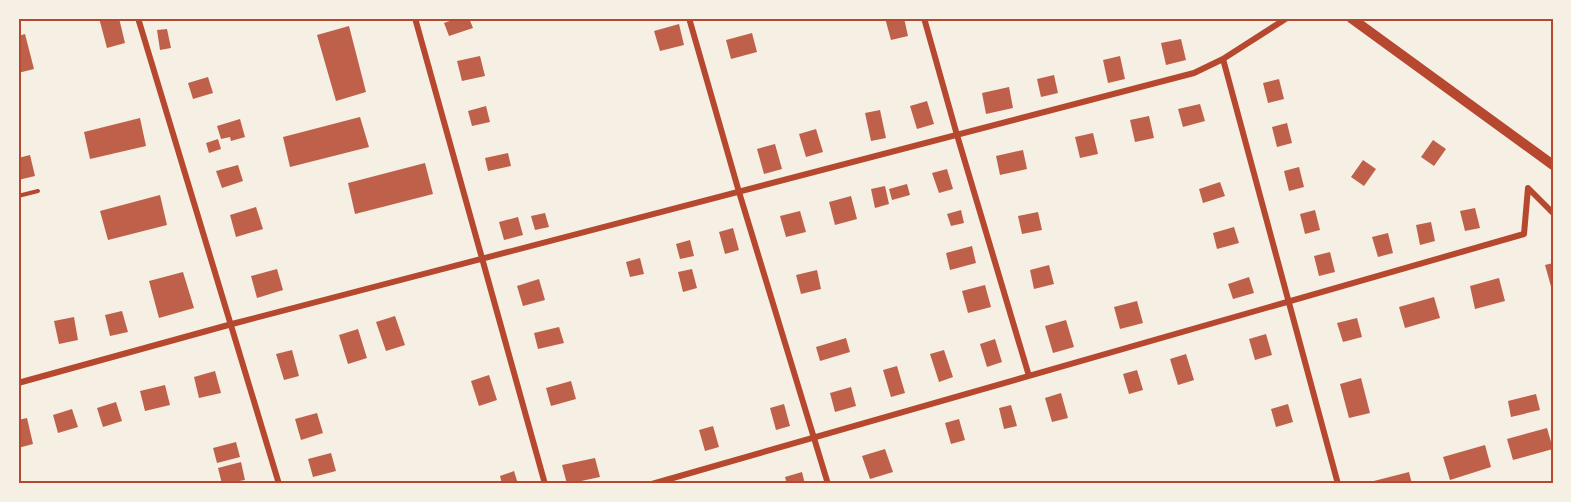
<svg xmlns="http://www.w3.org/2000/svg" width="1571" height="502" font-family="'Sofia Sans Condensed',sans-serif">
<style>
.building{fill:#bf614a}
.lines{fill:none;stroke-linecap:round;stroke-linejoin:round}
.service{stroke:#b5482f;stroke-width:4}
.minor{stroke:#b5482f;stroke-width:6}
.tertiary{stroke:#b5482f;stroke-width:10}
.neatline{fill:none;stroke:#b5482f;stroke-width:2}
</style>
<rect width="100%" height="100%" fill="#f6efe4"/>
<!-- building -->
<path class="building" d="M99 18H119L125 43 107 48Z
M458 18H469L473 28 449 36 444 23Z
M885 18H904L908 36 891 40Z
M679 24 684 45 660 51 654 31Z
M349 26 366 92 336 101 317 35Z
M167 29 171 48 160 50 157 30Z
M752 33 757 52 731 59 726 40Z
M25 34 34 69 18 73V36Z
M1181 39 1186 60 1166 65 1161 43Z
M480 56 485 76 462 81 457 61Z
M1120 56 1125 79 1108 83 1103 60Z
M1054 75 1058 93 1041 97 1037 79Z
M208 77 213 93 193 99 188 83Z
M1279 79 1284 99 1268 103 1263 83Z
M1009 87 1013 108 986 114 982 93Z
M927 101 934 124 917 129 910 106Z
M1200 104 1205 121 1183 127 1178 109Z
M486 106 490 122 472 126 468 111Z
M880 110 886 138 871 141 865 113Z
M1149 116 1154 138 1135 142 1130 120Z
M360 117 369 147 290 167 283 137Z
M140 118 146 146 90 159 84 132Z
M240 119 245 137 231 141 230 137 221 139 217 126Z
M1287 123 1292 143 1277 147 1272 127Z
M816 129 823 152 806 157 799 134Z
M1093 133 1098 154 1080 158 1075 137Z
M218 139 221 149 209 153 206 143Z
M1433 140 1446 149 1434 166 1421 157Z
M775 144 782 169 764 174 757 149Z
M1023 150 1027 169 1000 175 996 156Z
M508 153 511 166 488 171 485 158Z
M30 155 35 176 18 180V158Z
M1363 160 1376 169 1364 186 1351 177Z
M425 163 433 194 355 214 348 183Z
M238 165 243 181 222 188 216 171Z
M1299 167 1304 187 1289 191 1284 171Z
M947 169 953 189 939 193 932 173Z
M1220 182 1225 196 1203 203 1199 189Z
M907 184 910 195 892 200 889 189Z
M885 186 889 204 875 208 871 189Z
M160 195 167 225 108 240 100 211Z
M851 196 857 219 835 225 829 202Z
M256 207 263 229 236 237 230 215Z
M1475 208 1480 228 1465 231 1460 211Z
M961 210 964 223 951 226 947 214Z
M1315 210 1320 230 1305 234 1300 214Z
M800 211 806 232 786 237 780 216Z
M1038 212 1042 230 1022 234 1018 216Z
M545 213 549 227 535 230 531 216Z
M518 217 523 235 504 240 499 222Z
M1431 222 1435 241 1420 245 1416 225Z
M1234 227 1239 243 1217 249 1213 233Z
M733 228 739 250 725 254 719 232Z
M1388 233 1393 253 1378 257 1372 237Z
M690 240 694 256 680 259 676 244Z
M972 246 976 263 950 270 946 253Z
M1330 252 1335 272 1319 276 1314 256Z
M640 258 644 274 630 277 626 262Z
M1553 263V290H1552L1545 265Z
M1049 265 1054 284 1034 289 1030 270Z
M277 269 283 290 257 298 251 276Z
M692 269 697 288 683 292 678 272Z
M817 270 821 289 801 294 796 275Z
M183 272 194 308 159 318 149 281Z
M1249 277 1254 293 1233 299 1228 284Z
M1499 278 1505 301 1475 309 1470 286Z
M539 279 545 300 523 306 517 286Z
M985 285 991 307 968 313 962 291Z
M1434 297 1440 318 1405 328 1399 307Z
M1137 301 1143 323 1120 329 1114 307Z
M122 311 128 332 110 336 105 315Z
M395 316 405 345 386 351 376 322Z
M74 317 78 340 59 344 54 321Z
M1357 318 1362 337 1343 342 1337 323Z
M1066 320 1074 347 1053 353 1045 326Z
M559 327 564 343 538 349 534 333Z
M358 329 367 358 348 364 339 335Z
M1266 334 1272 355 1255 360 1249 339Z
M846 338 850 352 820 361 816 347Z
M995 339 1002 362 987 367 980 344Z
M292 350 299 376 284 380 276 354Z
M944 350 953 377 939 382 930 354Z
M1186 354 1194 380 1178 385 1170 359Z
M897 366 905 393 891 397 883 370Z
M1137 370 1143 390 1129 394 1123 374Z
M215 371 221 393 199 398 194 377Z
M489 375 497 400 479 406 471 381Z
M1361 378 1370 413 1349 418 1340 384Z
M571 381 576 399 551 406 546 388Z
M165 385 170 405 145 411 140 391Z
M851 387 856 406 835 412 830 393Z
M1061 393 1068 418 1052 422 1045 398Z
M1536 394 1540 410 1511 417 1508 401Z
M116 402 122 421 103 427 97 408Z
M784 404 790 426 776 430 770 408Z
M1288 404 1293 422 1276 427 1271 409Z
M1011 405 1017 426 1004 429 999 408Z
M72 409 78 427 58 433 53 415Z
M317 413 323 433 301 440 295 419Z
M27 418 33 444 18 448V420Z
M959 419 965 440 951 444 945 423Z
M713 426 719 447 705 451 699 430Z
M1547 428 1553 449 1513 460 1507 439Z
M236 442 240 457 217 463 213 448Z
M1485 445 1491 467 1450 480 1443 457Z
M885 449 893 472 870 479 862 456Z
M331 453 336 471 313 477 308 459Z
M595 458 600 477 567 484 562 465Z
M241 462 245 480 222 484 218 468Z
M514 471 518 484H502L500 476Z
M802 472 805 484H787L785 477Z
M1409 472 1412 484H1366V483Z"/>
<g class="lines">
<!-- service -->
<path class="service" d="M18 196 38 191"/>
<!-- minor -->
<path class="minor" d="M138 18 279 484
M415 18 545 484
M689 18 739 192 828 484
M924 18 957 135 1029 376
M1223 59 1338 484
M18 383 232 324 1194 73 1223 59 1287 18
M652 484 1524 234 1528 188 1553 213"/>
<!-- tertiary -->
<path class="tertiary" d="M1351 18 1553 165"/>
</g>
<!-- border -->
<rect width="1571" height="502" fill="none" stroke="#f6efe4" stroke-width="39"/>
<rect x="20" y="20" width="1532" height="462" class="neatline"/>
</svg>
